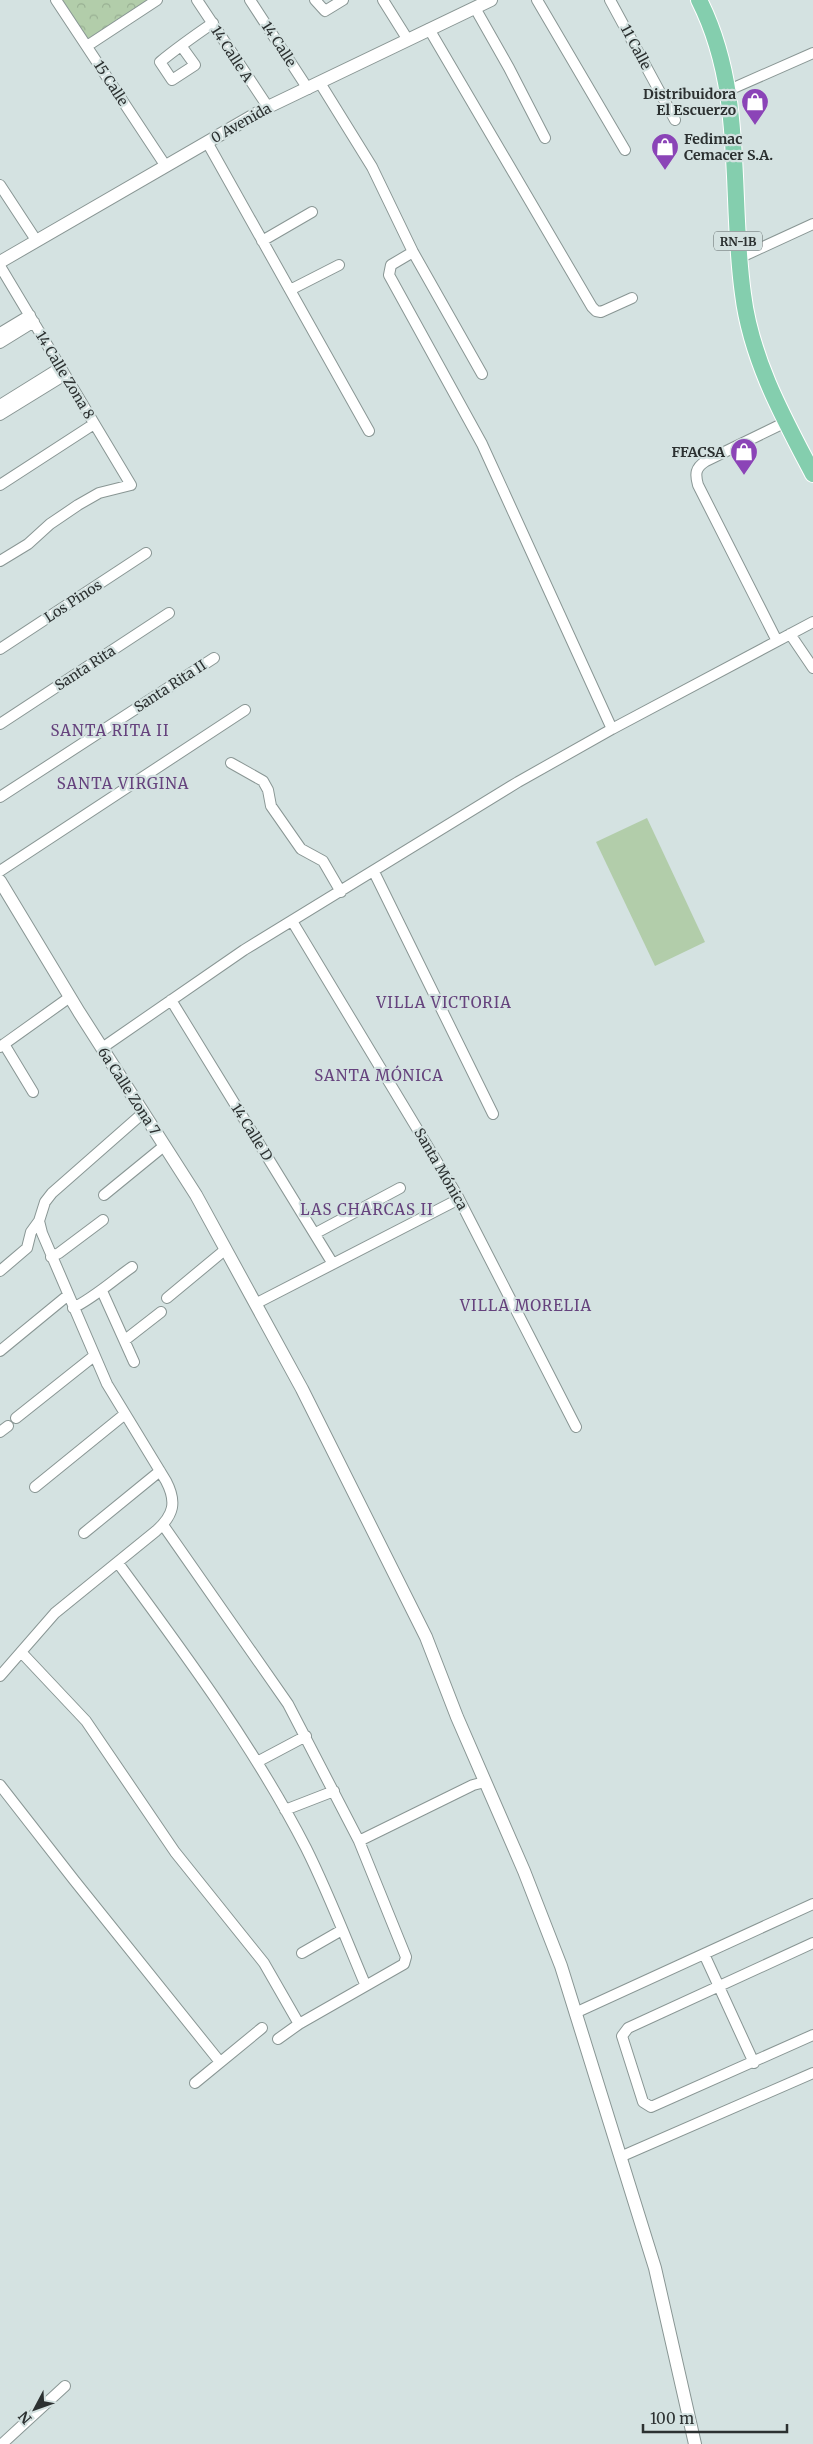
<svg xmlns="http://www.w3.org/2000/svg" width="813" height="2444" font-family="Merriweather,serif">
<style>
.park{fill:url(#park-crowns)}
.pitch{fill:#b2cdaa}
.lines{fill:none;stroke-linecap:round;stroke-linejoin:round}
.minor-casing{stroke:#899694;stroke-width:12}
.tertiary-casing{stroke:#899694;stroke-width:14}
.trunk-casing{stroke:#fff;stroke-width:18}
.minor{stroke:#fff;stroke-width:10}
.tertiary{stroke:#fff;stroke-width:12}
.trunk{stroke:#84ceae;stroke-width:16}
.labels{text-anchor:middle;dominant-baseline:central;stroke-width:4.5;stroke-linejoin:round;paint-order:stroke}
.shield{fill:#d4e2e1;stroke:#5e6666;stroke-width:1}
.shield-label{font-size:12px;font-weight:bold;fill:#2c3131}
.street-label{font-size:14px;fill:#2c3131;stroke:#d4e2e1}
.poi-label{font-size:14px;font-weight:bold;fill:#2c3131;stroke:#d4e2e1;text-anchor:end}
.neighbourhood-label{font-size:15px;letter-spacing:1px;fill:#65427d;stroke:#d4e2e1}
</style>
<defs>
<pattern id="park-crowns" width="20" height="18" patternUnits="userSpaceOnUse" patternTransform="scale(1.25)"><rect width="20" height="18" fill="#b2cdaa"/><path d="M2 6a3 3 0 1 1 6 0M12 15a3 3 0 1 1 6 0" fill="none" stroke="#99b093"/></pattern>
</defs>
<rect width="100%" height="100%" fill="#d4e2e1"/>
<!-- park -->
<path class="park" d="M60 0H152L87 42Z"/>
<!-- pitch -->
<path class="pitch" d="M647 818 705 942 655 966 596 842Z"/>
<g class="lines">
<defs>
<path id="minor" d="M56 0 165 165
M197 0 268 107
M250 0 308 89
M315 0 325 11 343 0
M383 0 408 40
M537 0 625 150
M610 0 675 120
M475 8 509 68 545 138
M429 29 592 307 596 311 601 312 632 298
M87 46 157 0
M182 47 195 65 172 80 160 62C177 48 194 36 213 23
M320 83 372 167 413 252 482 374
M729 90 813 53
M207 142 369 431
M0 185 36 240
M262 241 312 212
M413 252 391 265 389 275 482 444 612 729
M739 258 813 224
M0 266 131 485 99 493 78 505 50 524 28 544 0 561
M290 290 339 265
M0 333 30 315
M0 343 34 322
M0 405 61 367
M0 415 65 375
M0 485 94 424
M790 634 813 668
M777 641 698 485C695 474 695 468 706 461L786 422
M0 649 146 553
M0 724 169 613
M231 763 263 781 268 790 271 806 301 849 323 861 341 892
M0 797 214 658
M0 871 245 710
M374 872 493 1114
M292 921 457 1195 576 1427
M171 1000 333 1264
M4 1044 33 1092
M0 1047 70 997
M102 1048 244 950 518 782 612 729 813 622
M104 1195 164 1146
M316 1233 400 1188
M51 1257 59 1253 103 1220
M0 1271 27 1248 31 1232 39 1221
M102 1291 134 1362
M167 1298 226 1249
M257 1303 459 1199
M73 1308C95 1297 112 1281 132 1267
M125 1340 161 1312
M0 1351 67 1296
M16 1418 94 1356
M0 1432 8 1426
M35 1487 125 1414
M163 1525 288 1704 359 1841 406 1957 404 1964 299 2024 278 2039
M84 1533 160 1471
M118 1563C185 1654 254 1747 306 1848 328 1892 346 1939 365 1984
M21 1652 86 1721 175 1852 264 1963 299 2024
M0 1676 55 1613 156 1531C174 1515 177 1502 166 1481L107 1384 42 1233 39 1221 45 1202 52 1193 143 1113
M257 1762 306 1736
M0 1785 74 1880 220 2062
M285 1810 334 1791
M359 1841 473 1785 485 1782
M813 1943 628 2028 622 2036 643 2102 651 2107 813 2035
M302 1953 342 1930
M704 1954 754 2063
M575 2013 813 1904
M195 2083 262 2028
M620 2157 813 2073
M2 2444 65 2386"/>
<path id="tertiary" d="M0 262 268 107 491 0
M0 881 79 1012 196 1195 302 1389 426 1637 457 1717 524 1871 561 1966 655 2268 695 2444"/>
<path id="trunk" d="M699 0C746 93 729 195 743 294 751 359 783 417 813 474"/>
</defs>
<!-- minor casing -->
<use href="#minor" class="minor-casing"/>
<!-- tertiary casing -->
<use href="#tertiary" class="tertiary-casing"/>
<!-- trunk casing -->
<use href="#trunk" class="trunk-casing"/>
<!-- minor -->
<use href="#minor" class="minor"/>
<!-- tertiary -->
<use href="#tertiary" class="tertiary"/>
<!-- trunk -->
<use href="#trunk" class="trunk"/>
</g>
<!-- icons -->
<defs>
<symbol id="shop-pin" viewBox="-11 -11 22 30"><path d="M0 17L-7.5 6A9.5 9.5 0 1 1 7.5 6Z" fill="#8b44b7" stroke="#d4e2e1"/><path d="M-5-2.5h2.3a2.7 3.5 0 0 1 5.4 0H5L5.5 6h-11ZM-1.5-2.5h3a1.5 2.3 0 0 0-3 0Z" fill="#fff"/></symbol>
</defs>
<g fill-rule="evenodd">
<use href="#shop-pin" x="739" y="86" width="32" height="43"/>
<use href="#shop-pin" x="649" y="131" width="32" height="43"/>
<use href="#shop-pin" x="728" y="436" width="32" height="43"/>
</g>
<g class="labels">
<!-- shield labels -->
<rect class="shield" x="714" y="231.5" width="48" height="19" rx="4"/>
<g class="shield-label">
<text x="738" y="241">RN-1B</text>
</g>
<!-- street labels -->
<g class="street-label">
<text transform="translate(279 44) rotate(57)">14 Calle</text>
<text transform="translate(636 47) rotate(62)">11 Calle</text>
<text transform="translate(232 54) rotate(57)">14 Calle A</text>
<text transform="translate(111 83) rotate(57)">15 Calle</text>
<text transform="translate(241 123) rotate(-29)">0 Avenida</text>
<text transform="translate(65 375) rotate(59)">14 Calle Zona 8</text>
<text transform="translate(73 601) rotate(-33)">Los Pinos</text>
<text transform="translate(85 668) rotate(-33)">Santa Rita</text>
<text transform="translate(170 686) rotate(-33)">Santa Rita II</text>
<text transform="translate(129 1091) rotate(57)">6a Calle Zona 7</text>
<text transform="translate(252 1132) rotate(58)">14 Calle D</text>
<text transform="translate(441 1169) rotate(60)">Santa Mónica</text>
</g>
<!-- poi labels -->
<g class="poi-label">
<text x="736" y="94">Distribuidora<tspan x="736" dy="16">El Escuerzo</tspan></text>
<text x="684" y="139" text-anchor="start">Fedimac<tspan x="684" dy="16">Cemacer S.A.</tspan></text>
<text x="725" y="452">FFACSA</text>
</g>
<!-- neighbourhood labels -->
<g class="neighbourhood-label">
<text x="110" y="730">SANTA RITA II</text>
<text x="123" y="783">SANTA VIRGINA</text>
<text x="444" y="1002">VILLA VICTORIA</text>
<text x="379" y="1075">SANTA MÓNICA</text>
<text x="367" y="1209">LAS CHARCAS II</text>
<text x="526" y="1305">VILLA MORELIA</text>
</g>
</g>
<!-- north arrow -->
<g transform="translate(35 2409) rotate(229)" stroke="#d4e2e1" stroke-width="4" paint-order="stroke">
<path d="M0-4L9 19L0 12L-9 19Z" fill="#2c3131"/>
<text y="-8" font-size="14" font-weight="bold" text-anchor="middle" fill="#2c3131">N</text>
</g>
<!-- scale -->
<path d="M643 2424v8h144v-8" fill="none" stroke="#2c3131" stroke-width="2.5"/>
<text x="650" y="2424" font-size="15" fill="#2c3131" stroke="#d4e2e1" stroke-width="4" paint-order="stroke">100 m</text>
</svg>
